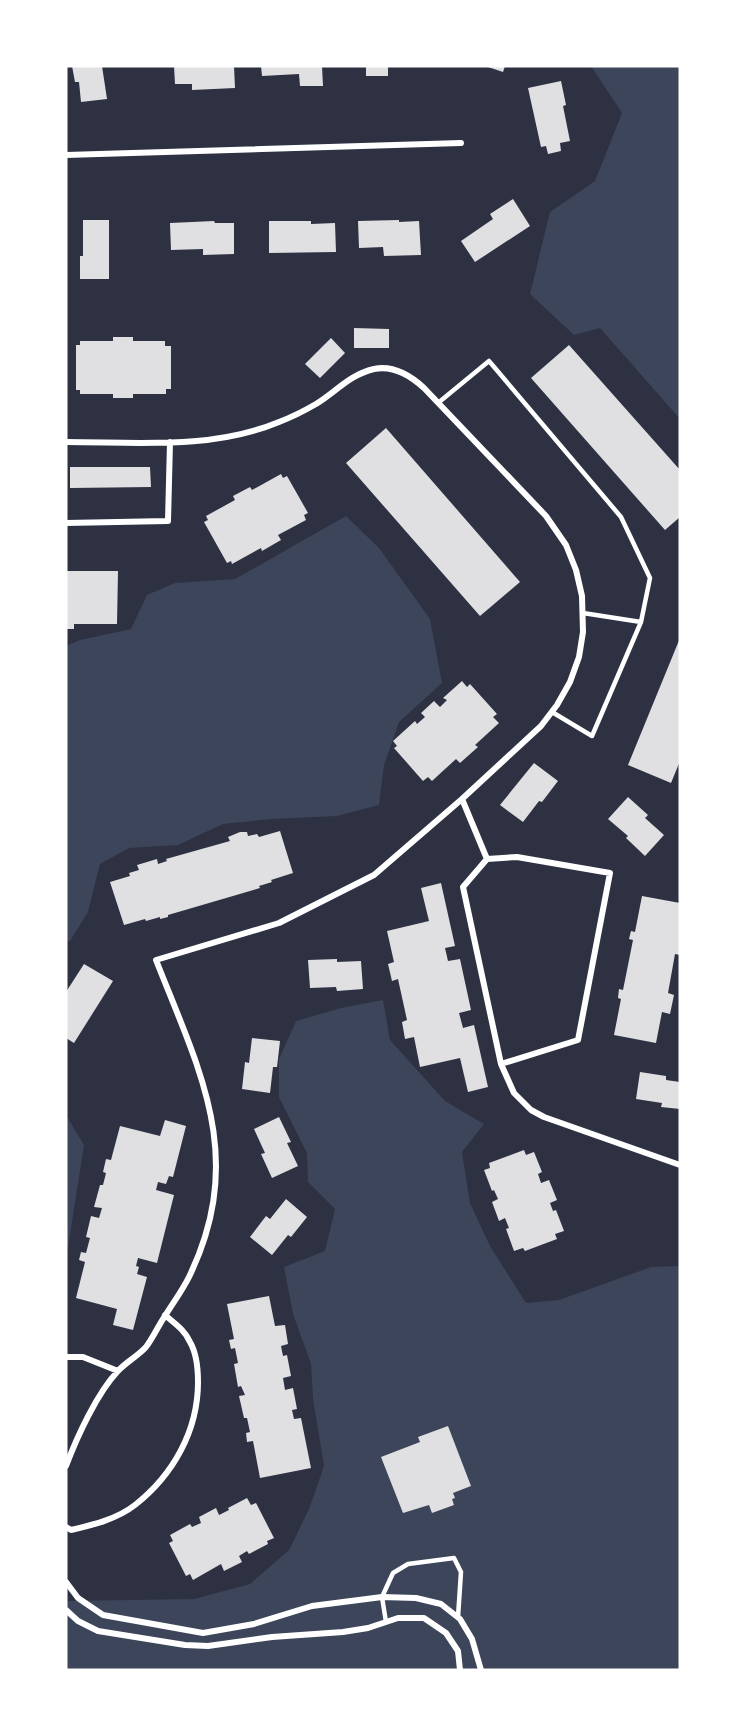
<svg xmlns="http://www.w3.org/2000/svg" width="746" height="1736" font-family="Arial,sans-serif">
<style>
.green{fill:#3c4559}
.building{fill:#e0e0e3}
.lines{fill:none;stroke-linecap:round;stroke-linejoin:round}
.service{stroke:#fff;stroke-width:4.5}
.minor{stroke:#fff;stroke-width:6}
</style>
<rect width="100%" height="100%" fill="#2d3142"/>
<!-- green -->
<path class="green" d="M591 66H680V419L600 328 574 335 530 294 550 212 595 181 622 113Z
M346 516 379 548 430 619 442 683 399 722 384 765 379 805 337 816 272 819 223 824 178 845 129 848 100 864 88 912 70 941H66V646L80 640 131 629 147 595 175 583 235 579Z
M383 1000 390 1040 445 1101 484 1124 462 1152 470 1203 490 1246 526 1303 559 1300 651 1267 680 1266V1669L66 1670V1601L194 1599 250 1584 289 1550 309 1509 324 1466 313 1399 311 1364 293 1314 284 1267 325 1251 335 1209 308 1182 307 1153 279 1097V1059L296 1021 341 1008Z
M66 1115 84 1145 66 1260Z"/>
<!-- building -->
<path class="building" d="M72 66H102L107 99 81 102 79 82H75Z
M174 66H234L235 88 192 90V84H175Z
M261 66H322L323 86H300L299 74 262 76Z
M366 66H388V76H366Z
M485 66H505L503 72Z
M561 81 566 105 563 106 570 141 560 143 561 151 548 154 546 146 541 147 528 88Z
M513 199 530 226 475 262 461 241 493 219 490 214Z
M83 220H109V279H80V256H83Z
M399 220V222L419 221 421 255 384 256 383 247 359 248 358 221Z
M214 221 215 223H234V254L203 255V249L171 250 170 223Z
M269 221H311V224L335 223 336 252 269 253Z
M354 328 389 329V348H354Z
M113 337H133V341H165V346H171V389H166V394H133V398H113V394H80V390H76V345H80V341H113Z
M331 338 345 353 320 378 305 364Z
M569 345 680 470V517L665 530 531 378Z
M386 428 520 582 480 616 346 463Z
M70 467H150L151 487 70 488Z
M281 474 283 478 287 476 308 513 304 515 306 520 278 535 281 540 262 551 261 548 232 564 231 561 227 563 204 522 208 520 206 516 235 500 233 496 250 487 252 490Z
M66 571H118L117 624H74V629H66Z
M680 638V761L671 783 628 765Z
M462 681 467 687 470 684 497 714 493 717 499 723 475 745 478 747 460 763 456 759 432 781 428 777 423 781 394 748 397 746 393 741 415 721 417 724 425 717 421 713 434 701 440 707 447 700 443 698Z
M534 763 558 781 542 802 539 801 523 822 500 805Z
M628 797 648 815 645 818 664 835 645 856 626 838 628 836 608 819Z
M280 831 293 873 271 880 272 882 259 886 260 888 168 915V917L160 919V917L146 921 145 919 124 925 110 882 130 876 129 873 139 870 137 865 157 859 158 864 167 861 166 859 230 841 228 837 240 832H247L248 836 257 834 259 837Z
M441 883 455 946 445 948 448 961 460 959 471 1010 459 1013 463 1028 474 1025 488 1087 468 1092 460 1058 420 1067 414 1037 405 1039 402 1022 407 1020 398 979 392 981 388 964 394 962 387 931 429 921 421 888Z
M642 896 680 903V955L675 954 668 993 674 995 670 1014 662 1012 656 1043 614 1035 621 999 618 998 619 989 623 990 633 940 629 939 631 931 635 932Z
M337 959V962L361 961 363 989 337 991 336 987 310 988 308 960Z
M84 964 113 981 74 1043 66 1038V992Z
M252 1038 280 1041 277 1067H273L270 1093 242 1089 245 1062 249 1063Z
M640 1072 666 1076V1080L680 1082V1109L661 1107 662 1103 636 1099Z
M279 1117 291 1142 287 1143 298 1166 272 1178 261 1154 265 1153 254 1129Z
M165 1120 186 1126 173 1177 169 1176 166 1184 158 1182 156 1190 174 1195 157 1263 138 1258 136 1266 139 1267 137 1274 147 1277 133 1330 113 1325 117 1309 76 1298 85 1262 79 1260 81 1252 86 1253 90 1238 86 1237 91 1216 99 1218 102 1208 94 1207 100 1185H103L106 1173 103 1172 106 1159 111 1160 120 1126 160 1136Z
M524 1150 526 1155 534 1152 542 1172 538 1174 541 1183 549 1180 557 1200 550 1203 553 1211 556 1210 564 1231 555 1234 557 1239 525 1251 523 1248 514 1251 506 1229 509 1228 505 1218 499 1221 492 1202 498 1199 494 1190 492 1191 484 1170 490 1168 489 1163Z
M286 1199 307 1217 291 1237 288 1235 272 1255 250 1237 266 1216 270 1219Z
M269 1296 275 1326 285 1325 288 1344 281 1346 283 1356 287 1355 291 1376 283 1378 285 1390 293 1388 297 1409 292 1410 294 1419 301 1418 311 1468 260 1478 253 1441 247 1442 246 1433 250 1432 247 1418H244L239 1396 245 1395 241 1386 238 1387 234 1364 238 1363 235 1348 231 1349 229 1340 234 1339 227 1304Z
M448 1426 471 1486 453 1493 455 1498 452 1499 454 1505 432 1513 429 1505 403 1513 381 1457 420 1442 418 1437Z
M247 1498 251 1505 256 1503 274 1538 267 1541 268 1544 249 1554 247 1551 239 1556 242 1562 224 1571 221 1564 193 1580 190 1574 186 1576 169 1543 173 1541 170 1535 190 1524 192 1527 201 1523 199 1517 216 1508 219 1515 229 1510 228 1508Z"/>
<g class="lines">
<!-- service -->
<path class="service" d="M438 403 489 361 621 517 650 578 641 622 592 736 552 712
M583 613 641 622
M386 1622 382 1597 393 1573 408 1564 454 1558 461 1572 458 1617"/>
<!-- minor -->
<path class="minor" d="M66 155 461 143
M66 442C137 442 212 450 279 422 292 417 304 411 316 404 337 391 349 375 374 369 393 365 411 376 424 388L546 516 566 545 576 570 582 596 583 632 579 657 570 682 557 705 541 726 462 799 374 875 279 923 156 960C200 1072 247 1157 189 1277 182 1291 173 1303 165 1316 158 1326 153 1338 146 1347 138 1356 126 1362 118 1371 97 1393 77 1437 66 1466
M66 523 168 521 170 442
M462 799 487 859
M501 1064 578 1040 610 873 517 857 487 859 463 887 501 1064 514 1093 531 1110 544 1117 680 1165
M66 1357H83L118 1371
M66 1527 71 1530C93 1525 117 1519 135 1505 173 1475 198 1431 198 1382 198 1369 197 1354 190 1342 185 1330 174 1323 165 1315
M66 1582 78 1598 103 1615 203 1633 254 1624 312 1606 382 1597 416 1598 441 1604 460 1619 472 1639 481 1670
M66 1610 78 1621 98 1631 185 1645 208 1646 272 1637 343 1632 368 1628 398 1618H424L446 1633 458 1651 460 1670"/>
</g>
<!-- border -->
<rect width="746" height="1736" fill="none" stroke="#ffffff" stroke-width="135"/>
</svg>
